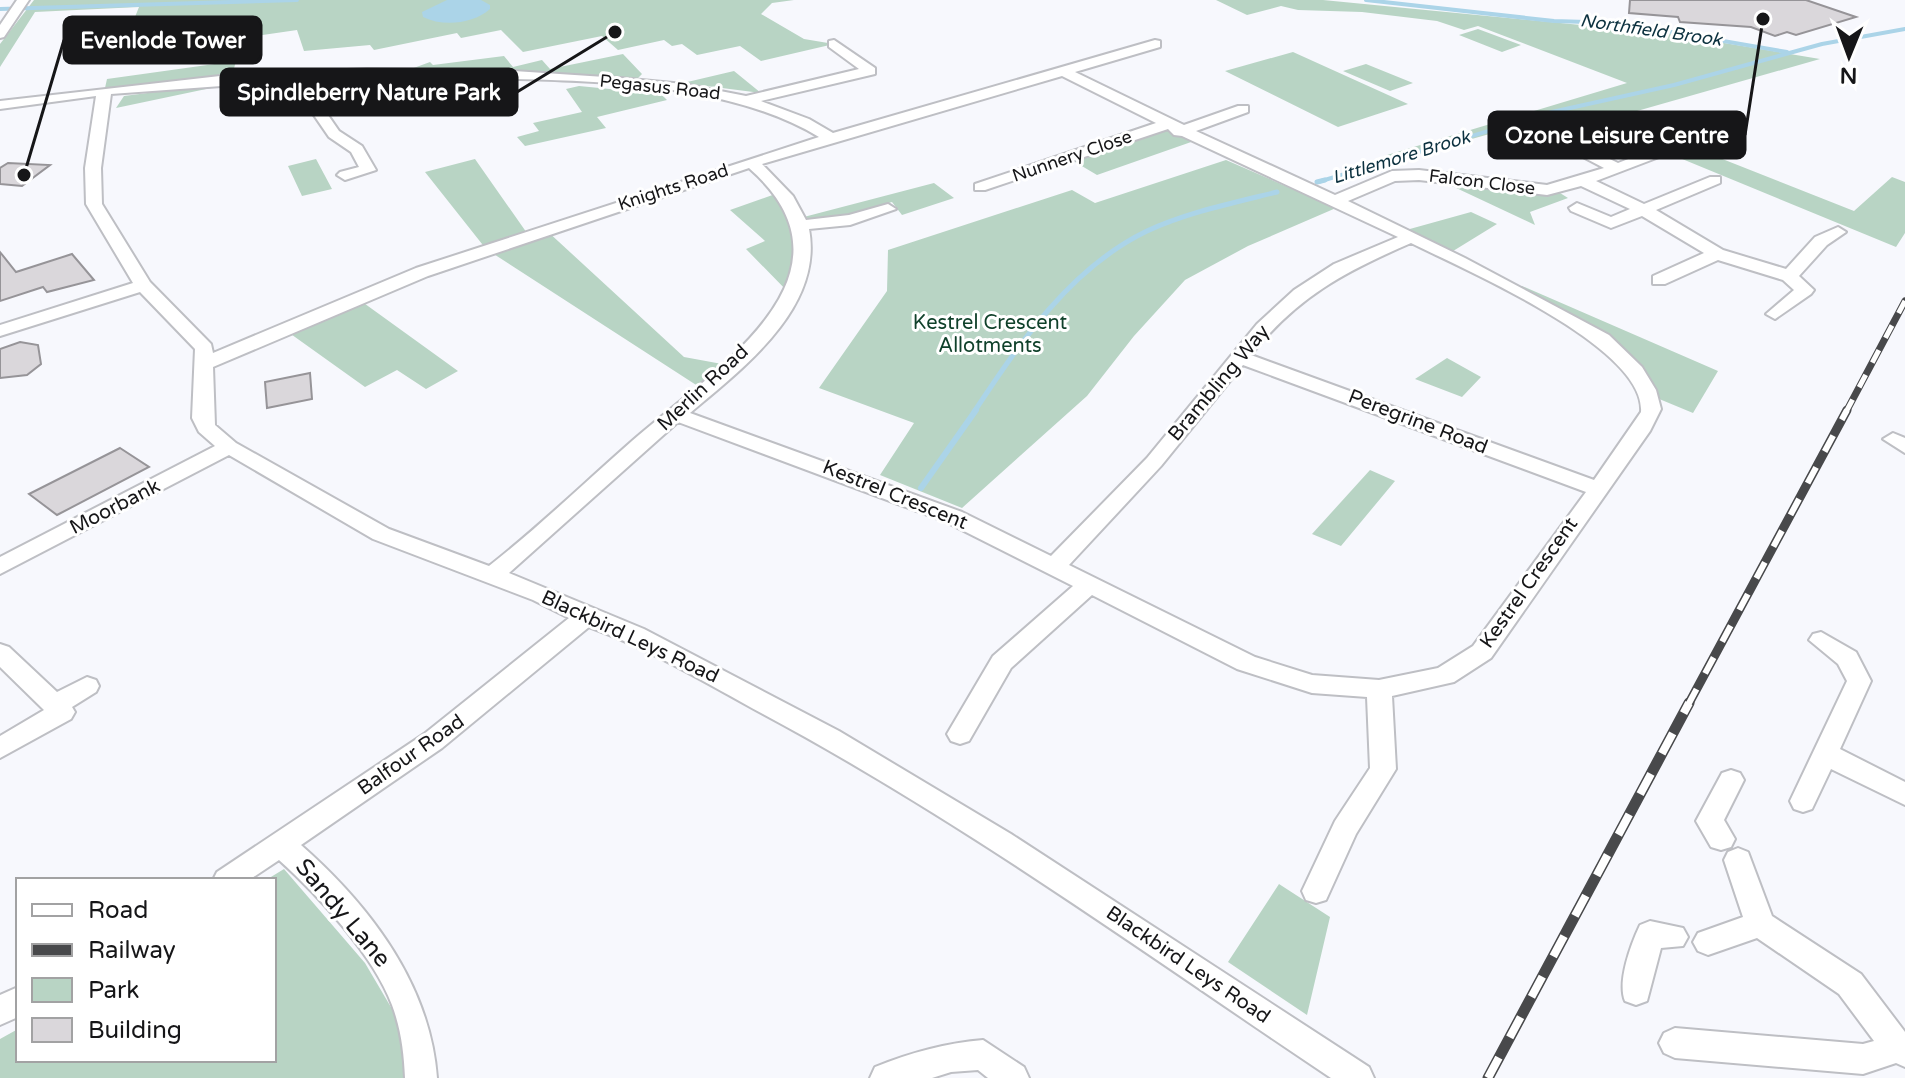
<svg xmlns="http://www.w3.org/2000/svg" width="1905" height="1078" font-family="'Varela Round',sans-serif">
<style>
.green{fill:#b8d4c4}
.water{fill:#abd4e8}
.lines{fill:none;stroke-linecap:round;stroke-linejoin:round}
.stream-far2{stroke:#abd4e8;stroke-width:4}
.stream-far1{stroke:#abd4e8;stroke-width:5}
.stream{stroke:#abd4e8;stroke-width:6}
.building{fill:#dad7db;stroke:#969498;stroke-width:2}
.minor-casing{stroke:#bebfc4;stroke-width:4}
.minor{fill:#fff;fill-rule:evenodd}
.rail-far2-casing{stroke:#48494b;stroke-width:7}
.rail-far1-casing{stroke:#48494b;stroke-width:9}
.rail-casing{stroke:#48494b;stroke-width:11}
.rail-far2{stroke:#fff;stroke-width:5;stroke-dasharray:14;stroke-linecap:butt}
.rail-far1{stroke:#fff;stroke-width:6;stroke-dasharray:18;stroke-linecap:butt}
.rail{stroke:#fff;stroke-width:8;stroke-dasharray:23;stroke-linecap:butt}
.labels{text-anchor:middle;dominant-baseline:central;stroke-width:6;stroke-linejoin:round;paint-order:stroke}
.far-water-label{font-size:18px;font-style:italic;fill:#0c313f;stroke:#fff}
.far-street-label{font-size:18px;fill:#161618;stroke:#fff}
.park-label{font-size:20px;fill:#10412b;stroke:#fff}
.street-label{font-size:20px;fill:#161618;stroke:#fff}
.near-street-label{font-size:24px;fill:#161618;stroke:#fff}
.leader{fill:none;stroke:#161618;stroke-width:3}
.callout-dot{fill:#161618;stroke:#fff;stroke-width:3}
.callout{fill:#161618;stroke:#161618;stroke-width:3}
.callout-label{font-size:22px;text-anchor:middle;font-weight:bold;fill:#fff}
</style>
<rect width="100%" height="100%" fill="#f7f8fd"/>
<!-- green -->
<path class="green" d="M34 0H794L772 3 761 14 804 39 834 44 761 61 740 46 697 55 682 44 672 46 664 40 618 50 602 36 523 52 501 30 461 38 457 33 374 50 370 45 304 51 297 30 111 57 112 43 125 42 139 7 35 12 0 67V44Z
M1216 0H1323L1664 33 1820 59 1616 117 1854 211 1892 177 1905 182V233L1896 247 1568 112 1397 160 1387 155 1627 83 1478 26 1464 30 1437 21 1362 12 1298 10 1281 6 1247 15Z
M1478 29 1521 45 1502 52 1459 35Z
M1293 52 1408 104 1338 127 1225 71Z
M623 54 642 74 637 79 411 69 430 62 433 65 504 56 513 67 542 60 550 69Z
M236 61 232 76 105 88 107 79Z
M1366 64 1413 83 1390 91 1343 71Z
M734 71 761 93 683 83Z
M202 86 211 88 116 108 124 96Z
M579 86 661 94 667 100 597 117 606 128 525 146 517 137 539 131 533 123 582 112 566 89Z
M1165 127 1194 141 1097 175 1070 159Z
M316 159 332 189 302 196 288 166Z
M475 159 529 236 546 230 684 357 733 366 707 392 486 249 425 172Z
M1226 160 1336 208 1248 246 1185 280 1134 336 1087 396 962 508 880 475 914 423 819 388 887 291 888 250 1072 190 1095 203Z
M1437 179 1511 193H1560L1568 198 1530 212 1535 225Z
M934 183 954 198 902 215 892 202 802 230 800 218Z
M781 192 798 218 790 294 746 249 765 241 730 210Z
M1471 212 1497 224 1445 256 1399 232Z
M1522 286 1718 371 1693 413 1652 396 1629 361 1515 291Z
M361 301 458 371 426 389 397 370 365 387 288 332Z
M1447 358 1481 377 1462 397 1415 379Z
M1370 470 1395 481 1341 546 1312 534Z
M284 869 365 963 402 1026 408 1078H0V1039L18 1029V1060H274V880H266Z
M1279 884 1330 917 1307 1015 1228 962Z"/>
<!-- water -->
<path class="water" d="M447 0H481L490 5V9C473 24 443 27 423 17L422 12Z"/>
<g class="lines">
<!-- stream-far2 -->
<path class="stream-far2" d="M1366 0 1554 21 1619 23 1787 52
M0 9 297 0
M1318 182 1552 112 1674 85 1822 44 1905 29"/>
<!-- stream-far1 -->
<path class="stream-far1" d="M1317 182 1325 180
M974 412C1020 343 1070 268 1147 231 1188 212 1233 203 1277 192"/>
<!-- stream -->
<path class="stream" d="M921 488 976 410"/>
</g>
<!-- building -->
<path class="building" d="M1630 0H1806L1856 17 1796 35 1787 32 1775 36 1751 27 1680 22 1678 17 1629 13Z
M8 163 50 165 22 186 0 184V168Z
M0 252 16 272 72 254 94 280 47 292 43 287 0 301Z
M20 342 38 345 41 364 27 375 0 378V349Z
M310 373 312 399 267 408 265 382Z
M120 448 149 467 57 515 29 494Z"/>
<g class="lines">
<defs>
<path id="minor" d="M17 0H29L4 37 0 38V25Z
M1155 40 1160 41V47L1075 72 1184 125 1238 106H1248V112L1196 131 1335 195 1392 171 1419 170 1547 185 1604 168 1543 136V130L1548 129 1618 163 1649 151H1659V157L1596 181 1644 204 1710 177H1720V183L1656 210 1723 250 1786 269 1815 237 1838 227 1846 232 1827 245 1799 276 1814 290 1811 294 1775 319 1766 314 1794 290 1783 280 1718 260 1665 284H1653V276L1704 253 1642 216 1611 228 1571 211 1569 208 1577 203 1611 217 1630 209 1581 186 1547 195 1419 180 1395 181 1348 201 1465 258 1609 335 1642 367 1656 390 1661 409 1650 431 1491 658 1454 682 1392 696 1396 769 1356 834 1326 900 1316 903 1306 900 1302 891 1335 821 1370 768 1367 697 1312 693 1237 669 1092 595 1011 668 969 741 960 744 951 741 947 734 993 656 1073 586 946 522 678 422 509 573 644 629 839 731 1011 834 1369 1067 1374 1078H1331C1144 953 961 820 763 714 706 683 650 649 589 627L442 748 301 845C370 906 430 984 437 1078H405C404 1053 401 1029 392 1005 374 956 318 895 279 860L249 880H213L217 872 424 734 569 618 533 600 373 539 229 455 0 574V557L215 446 199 432 192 418 195 349 140 292 0 336V325L133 283 86 204 85 168 96 96 0 109V101L220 76 367 69 514 71 620 78 684 84 746 96 859 69 829 47V41L834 40 875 68V74L761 101 809 119 833 133ZM1062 76 1156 123 975 184V190H985L1168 129 1174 135 1182 136 1398 237 1334 264 1294 290 1257 324 1147 458 1051 556 962 512 690 413C742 369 824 308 809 229L850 225 896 209 888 204 849 215 806 220 793 196 762 164ZM441 77C559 81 716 75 819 137L416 268 213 353 211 344 150 282 102 204 101 168 111 94 318 79 307 105 329 137 351 152 359 167 340 172 337 175 345 180 376 170 362 146 339 131 321 105 332 78ZM749 168C872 276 709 373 632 441 584 483 539 527 489 566L389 529 236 443 215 425 213 367 428 276ZM1411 243C1463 269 1646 347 1641 412L1594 480 1251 355C1297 297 1344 272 1411 243ZM1243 365 1586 492 1473 646 1438 668 1379 680 1312 675 1255 657 1069 565 1161 466Z
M1893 433 1905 438V453L1883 439Z
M1821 632 1856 652 1871 681 1840 749 1905 782V805L1831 769 1812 809 1803 812 1794 809 1790 801 1847 681 1838 664 1809 640 1813 634Z
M0 644 9 647 57 692 87 677 96 680 99 686 96 692 72 707 75 712 71 719 0 758V736L44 710 0 667Z
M1731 770 1740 773 1744 780 1724 820 1735 839 1731 847 1721 850 1711 847 1696 821 1722 773Z
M1738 848 1748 852 1772 916 1861 974 1905 1032V1067L1896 1063 1863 1074 1675 1058 1664 1053 1659 1043 1664 1033 1675 1028 1863 1044 1874 1041 1839 994 1757 938 1708 955 1698 951 1693 942 1698 933 1743 917 1724 860 1728 852Z
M1650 921 1683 928 1688 937 1683 946 1661 948 1647 1001 1636 1005 1625 1001C1617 982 1631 944 1640 925Z
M18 987V1017L0 1025V995Z
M983 1040 1024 1067 1029 1078H988L978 1070 951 1072 932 1078H870L875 1067C910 1053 945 1043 983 1040Z"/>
</defs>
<!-- minor casing -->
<use href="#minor" class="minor-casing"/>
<!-- minor -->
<use href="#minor" class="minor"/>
<defs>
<path id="rail-far2" d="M1846 412 1905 301"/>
<path id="rail-far1" d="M1688 705 1847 410"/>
<path id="rail" d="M1488 1078 1689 703"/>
</defs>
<!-- rail-far2 casing -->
<use href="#rail-far2" class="rail-far2-casing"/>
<!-- rail-far1 casing -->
<use href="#rail-far1" class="rail-far1-casing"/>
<!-- rail casing -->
<use href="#rail" class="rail-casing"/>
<!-- rail-far2 -->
<use href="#rail-far2" class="rail-far2"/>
<!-- rail-far1 -->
<use href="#rail-far1" class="rail-far1"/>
<!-- rail -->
<use href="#rail" class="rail"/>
</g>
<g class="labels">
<!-- far-water labels -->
<g class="far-water-label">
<text transform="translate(1651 30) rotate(8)">Northfield Brook</text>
<text transform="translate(1401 157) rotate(-17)">Littlemore Brook</text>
</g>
<!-- far-street labels -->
<g class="far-street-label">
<text transform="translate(660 87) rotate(6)">Pegasus Road</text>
<text transform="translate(1072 156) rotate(-19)">Nunnery Close</text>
<text transform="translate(1482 182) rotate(7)">Falcon Close</text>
<text transform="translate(673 187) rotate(-18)">Knights Road</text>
</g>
<!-- park labels -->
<g class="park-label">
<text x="990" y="323">Kestrel Crescent<tspan x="990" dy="23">Allotments</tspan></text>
</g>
<!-- street labels -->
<g class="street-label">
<text transform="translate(1219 383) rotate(-50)">Brambling Way</text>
<text transform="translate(703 388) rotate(-43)">Merlin Road</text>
<text transform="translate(1418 422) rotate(21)">Peregrine Road</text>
<text transform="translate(895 495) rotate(22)">Kestrel Crescent</text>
<text transform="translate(115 507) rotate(-27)">Moorbank</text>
<text transform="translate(1529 583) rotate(-55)">Kestrel Crescent</text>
<text transform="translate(630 637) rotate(25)">Blackbird Leys Road</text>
<text transform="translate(411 755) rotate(-35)">Balfour Road</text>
<text transform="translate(1188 965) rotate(34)">Blackbird Leys Road</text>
</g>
<!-- near-street labels -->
<g class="near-street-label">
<text transform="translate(343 913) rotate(50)">Sandy Lane</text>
</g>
</g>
<!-- callouts -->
<path class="leader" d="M24 175L64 40M615 32L517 92M1763 19L1745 135"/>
<g class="callout-dot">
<circle cx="24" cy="175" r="8"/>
<circle cx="615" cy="32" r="8"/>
<circle cx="1763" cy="19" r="8"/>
</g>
<g class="callout">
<rect x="64" y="17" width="197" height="46" rx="8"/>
<rect x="221" y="69" width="296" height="46" rx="8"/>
<rect x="1489" y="112" width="256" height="46" rx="8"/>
</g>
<g class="callout-label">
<text x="163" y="48">Evenlode Tower</text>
<text x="369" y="100">Spindleberry Nature Park</text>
<text x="1617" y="143">Ozone Leisure Centre</text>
</g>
<!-- legend -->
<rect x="16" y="878" width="260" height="184" fill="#ffffff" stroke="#a2a2a3" stroke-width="2"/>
<rect x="32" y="904" width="40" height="12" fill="#ffffff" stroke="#a2a2a3" stroke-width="2"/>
<text x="88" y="918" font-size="24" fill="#161618">Road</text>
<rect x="32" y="944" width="40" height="12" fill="#48494b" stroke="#a2a2a3" stroke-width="2"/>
<text x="88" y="958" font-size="24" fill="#161618">Railway</text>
<rect x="32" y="978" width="40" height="24" fill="#b8d4c4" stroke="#a2a2a3" stroke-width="2"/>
<text x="88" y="998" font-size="24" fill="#161618">Park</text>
<rect x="32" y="1018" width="40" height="24" fill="#dad7db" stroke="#a2a2a3" stroke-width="2"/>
<text x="88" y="1038" font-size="24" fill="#161618">Building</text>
<!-- north arrow -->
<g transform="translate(1849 56) rotate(181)" stroke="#ffffff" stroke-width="6" paint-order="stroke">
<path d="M0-6L14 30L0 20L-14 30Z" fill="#161618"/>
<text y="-12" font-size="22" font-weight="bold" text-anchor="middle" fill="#161618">N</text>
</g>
</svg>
